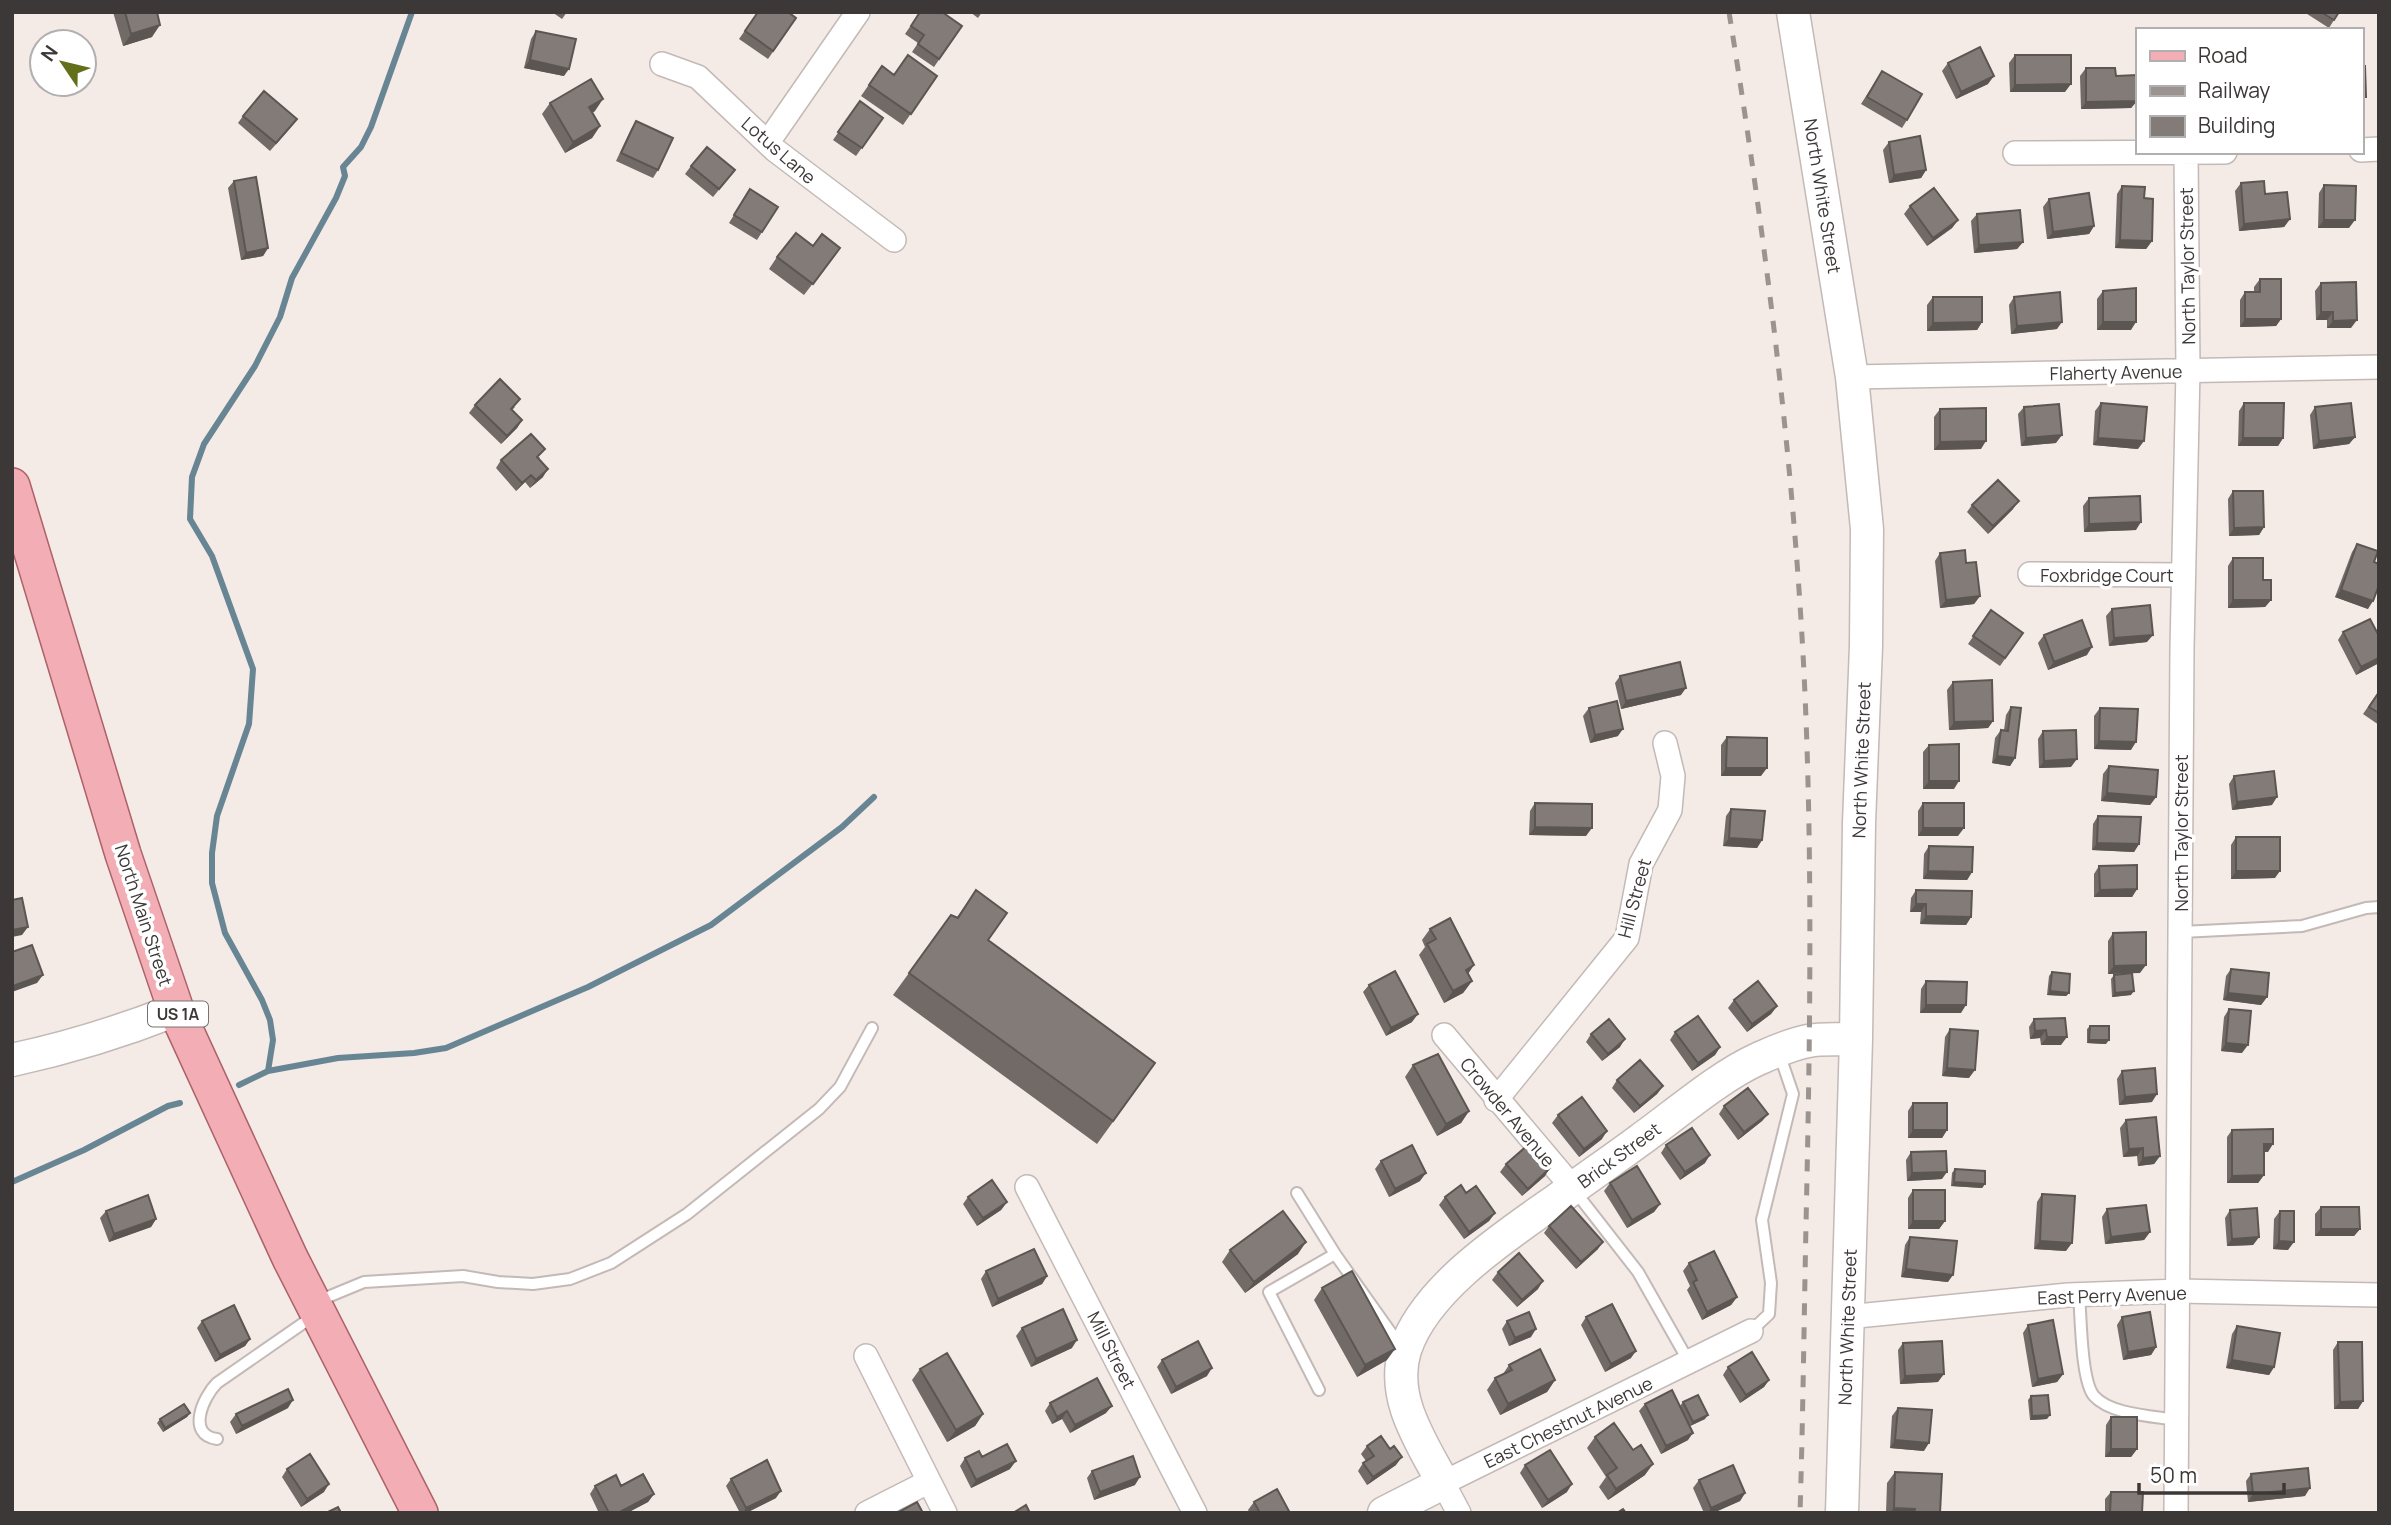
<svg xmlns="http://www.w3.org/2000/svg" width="2391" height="1525" font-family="Manrope,sans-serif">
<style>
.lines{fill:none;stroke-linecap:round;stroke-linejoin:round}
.stream{stroke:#688594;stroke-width:6}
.lane-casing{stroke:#c3b9b6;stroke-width:14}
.street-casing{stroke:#c3b9b6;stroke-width:26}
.secondary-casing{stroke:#c3b9b6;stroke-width:35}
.primary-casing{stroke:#ad6168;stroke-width:38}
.lane{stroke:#fff;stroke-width:10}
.street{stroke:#fff;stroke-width:23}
.secondary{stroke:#fff;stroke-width:32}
.primary{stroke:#f2adb5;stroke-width:35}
.rail{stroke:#9a9390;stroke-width:5;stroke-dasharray:12 12;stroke-linecap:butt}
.wall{fill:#716a66}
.shaded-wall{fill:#5c5653}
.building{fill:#837b77;stroke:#5c5653;stroke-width:2}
.labels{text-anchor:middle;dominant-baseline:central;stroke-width:7;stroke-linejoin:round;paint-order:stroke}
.shield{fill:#fff;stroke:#767473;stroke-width:2}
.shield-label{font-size:16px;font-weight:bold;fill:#3c3837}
.street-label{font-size:18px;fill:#3c3837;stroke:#fff}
</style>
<rect width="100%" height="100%" fill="#f4eae6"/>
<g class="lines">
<!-- stream -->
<path class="stream" d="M268 1071 273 1040 270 1020 262 1000 225 933 212 883V853L217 816 249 724 253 669 212 556 190 519 192 477 204 444 255 366 280 317 292 278 336 198 345 176 343 167 361 147 371 127 412 12
M239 1085 268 1071 338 1058 414 1053 446 1048 588 987 711 925 842 827 874 797
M12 1182 84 1150 168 1106 180 1103"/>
<defs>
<path id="lane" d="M2181 932 2302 926 2366 908 2379 907
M1574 1190 1638 1272 1689 1362
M1297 1193 1335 1254 1401 1347
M2079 1294C2081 1317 2081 1381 2094 1396 2111 1415 2154 1416 2177 1420
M318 1301 364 1282 463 1276 498 1282 533 1284 570 1279 611 1263 687 1214 819 1109 840 1087 872 1028
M1751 1331 1769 1314 1771 1283 1762 1220 1793 1094 1779 1053
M1319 1390 1269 1292 1335 1254
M217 1439C186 1435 203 1397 217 1383L315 1315"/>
<path id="street" d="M662 64 698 77 775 150 894 240
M768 142 858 12
M2361 150 2379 149
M2015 153 2225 152
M1852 377 2379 367
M2030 574 2183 575
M1444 1035 1573 1188
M1496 1100 1627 938 1641 864 1670 810 1673 776 1665 743
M1027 1187 1195 1513
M1847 1317 2068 1295 2179 1291 2379 1295
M866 1356 945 1513
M867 1513 928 1482
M1459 1513 1443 1483 1751 1331
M2176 1513 2182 649 2188 370 2186 153"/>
<path id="secondary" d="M1793 12 1852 377 1867 529 1866 646 1859 823 1856 1039 1842 1513
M12 1060C68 1048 123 1031 176 1010
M1384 1513 1443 1483C1422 1443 1390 1398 1405 1350 1425 1288 1507 1235 1558 1199 1585 1179 1613 1160 1640 1140 1675 1115 1720 1076 1758 1059 1774 1052 1791 1044 1808 1041 1823 1038 1840 1040 1856 1039"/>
<path id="primary" d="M12 486 123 854 176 1010 290 1258 420 1513"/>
</defs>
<!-- lane casing -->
<use href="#lane" class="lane-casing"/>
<!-- street casing -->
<use href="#street" class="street-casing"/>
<!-- secondary casing -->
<use href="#secondary" class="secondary-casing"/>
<!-- primary casing -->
<use href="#primary" class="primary-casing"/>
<!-- lane -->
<use href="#lane" class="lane"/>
<!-- street -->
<use href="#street" class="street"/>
<!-- secondary -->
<use href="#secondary" class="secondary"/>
<!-- primary -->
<use href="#primary" class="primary"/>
<!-- rail -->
<path class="rail" d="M1729 12C1764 230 1793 453 1804 673 1813 857 1810 1042 1806 1225 1804 1321 1803 1417 1800 1513"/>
</g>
<!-- wall -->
<path class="wall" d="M113 12H157L152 37 123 46Z
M552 12H567L562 19Z
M758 12 796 18 768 59 739 39Z
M920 12 962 26 934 67 912 52 918 43 905 34Z
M970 12H982L978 18Z
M2304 12H2339L2329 28Z
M536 31 564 76 524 68 531 39Z
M2015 55 2065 92H2010L2009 63Z
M1948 63 1988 84 1956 99 1942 71Z
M882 66 894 75 937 76 903 125 861 96Z
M2086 68 2116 76 2137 101 2131 108 2081 109 2080 76Z
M1882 71 1907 120 1902 128 1861 104Z
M860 101 883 118 856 156 833 140Z
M550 103 595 111 592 113 600 126 592 138 565 153 542 114Z
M243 116 291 127 270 151 238 123Z
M636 121 658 170 653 178 616 161 631 129Z
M1889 142 1926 170 1921 178 1889 183 1883 150Z
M691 166 735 170 713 197 685 174Z
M234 181 268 248 263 256 241 260 228 188Z
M2241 183 2265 194 2290 219 2284 227 2239 231 2235 191Z
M2324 185 2349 228H2318L2319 193Z
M2122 186 2144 198 2152 241 2146 249 2115 248 2117 194Z
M750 189 762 232 757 240 729 223Z
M2049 199 2094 226 2089 234 2047 239 2043 207Z
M1910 206 1958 220 1952 228 1927 246 1904 214Z
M1977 214 2023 242 2017 249 1974 253 1971 221Z
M813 246 840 248 804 295 769 269 777 257Z
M2260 279 2281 319 2276 326 2240 327V300L2245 292H2254V287Z
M2321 283 2351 328H2327V320H2316L2315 291Z
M2103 291 2131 330H2097V299Z
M1933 297 1982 322 1977 330 1927 331V305Z
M2014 297 2057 329 2011 334 2009 305Z
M2101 403 2138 449 2093 445 2095 411Z
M2244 403 2283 438 2278 446H2238L2239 411Z
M475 405 515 407 512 410 522 420 517 428 501 444 469 413Z
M2024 407 2056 443 2021 446 2018 414Z
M2315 407 2355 437 2349 444 2313 449 2310 415Z
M1940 409 1981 449 1934 450V417Z
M540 457 538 459 543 477 530 488 525 482 516 491 496 468 501 460Z
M2233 491 2264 527 2259 535 2229 536 2228 499Z
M2089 498 2136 530 2084 532 2083 506Z
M1972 505 2013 509 1988 534 1967 512Z
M2357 544 2374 562 2368 609 2335 597 2352 552Z
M1940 553 1966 563 1980 596 1974 604 1940 608 1935 561Z
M2233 558 2263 580 2271 600 2265 607 2228 608V566Z
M2112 609 2147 642 2109 646 2106 616Z
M1991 610 2023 633 2000 666 1968 644Z
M2343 632 2379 636V663L2356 675 2338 640Z
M2044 635 2087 655 2048 670 2038 643Z
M1620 676 1681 695 1621 709 1615 683Z
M1953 682 1993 721 1988 728 1949 730 1947 690Z
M2379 691V725L2363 714Z
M2011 707 2015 758 2010 766 1992 763 1995 738 2001 730H2004L2006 715Z
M1589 708 1618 736 1590 743 1583 716Z
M2100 708 2131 750 2094 749V716Z
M2043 731 2071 767 2039 768 2038 739Z
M1727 737 1761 776H1721V745Z
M1929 745 1954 789H1923V752Z
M2109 766 2156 797 2150 805 2101 801 2103 774Z
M2234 776 2272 805 2232 810 2229 784Z
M1535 803 1586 836 1529 835 1530 811Z
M1923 803 1958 836H1918V811Z
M1731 809 1762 840 1757 848 1723 846 1726 816Z
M2098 816 2139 844 2134 852 2092 850 2093 824Z
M2236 837 2275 878 2231 879V845Z
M1929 846 1972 872 1967 880 1923 879 1924 854Z
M2099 866 2137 889 2132 897H2094V874Z
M976 890 988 940 1139 1086 1097 1144 893 995 909 973 957 917Z
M1916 890 1971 917 1966 925 1920 924 1921 912H1910L1911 898Z
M1430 929 1468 974 1472 981 1463 993 1444 1003 1419 955 1425 947 1422 940Z
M2113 933 2140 973H2132L2131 995 2112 997 2111 979 2114 975 2131 973 2108 974V941Z
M2231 969 2267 997 2261 1005 2223 1000 2226 976Z
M2052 972 2069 993 2066 996 2047 995 2049 976Z
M1926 981 1961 1013H1920L1921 989Z
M1369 985 1412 1022 1386 1036 1363 992Z
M1734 1000 1777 1006 1771 1014 1747 1032 1728 1008Z
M2229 1009 2242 1053 2221 1051 2224 1017Z
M2034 1019 2061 1045H2041L2040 1038 2030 1039 2029 1027Z
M2090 1026 2106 1044 2087 1043V1029Z
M1950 1029 1969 1078 1942 1076 1945 1037Z
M1675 1032 1720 1047 1715 1055 1692 1071 1670 1040Z
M1591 1034 1620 1047 1602 1061 1586 1042Z
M1413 1065 1469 1111 1461 1123 1437 1136 1405 1077Z
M2122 1071 2152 1102 2119 1105 2117 1079Z
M1617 1080 1663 1086 1657 1094 1634 1113 1612 1088Z
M1913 1103 1947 1130 1942 1138H1908V1111Z
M1724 1106 1768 1114 1762 1121 1738 1140 1719 1114Z
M1558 1115 1602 1139 1579 1157 1552 1123Z
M2126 1120 2160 1156 2154 1164 2138 1166 2137 1156 2123 1157 2120 1128Z
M2232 1130 2268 1152H2264V1175L2258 1183H2227V1137Z
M1666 1145 1705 1163 1680 1180 1661 1153Z
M1911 1152 1942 1179 1907 1181 1906 1160Z
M1381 1161 1420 1181 1389 1197 1375 1169Z
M1506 1164 1545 1176 1522 1196 1500 1172Z
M1955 1169 1985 1184 1982 1188 1951 1186 1952 1173Z
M1610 1183 1660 1204 1654 1212 1627 1228 1604 1191Z
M1913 1190 1945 1221 1939 1229H1908V1198Z
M1466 1193 1495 1213 1489 1221 1464 1239 1439 1205 1445 1197Z
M2042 1194 2066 1251 2034 1249 2037 1202Z
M968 1197 1007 1202 1001 1210 977 1226 963 1204Z
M2321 1207 2360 1229 2354 1236H2315V1214Z
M2107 1209 2150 1232 2144 1240 2105 1244 2102 1217Z
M2230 1210 2259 1237 2253 1245 2227 1246 2225 1218Z
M106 1211 156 1219 151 1227 109 1242 100 1218Z
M2280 1211 2288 1250 2273 1249 2274 1219Z
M1549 1226 1598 1249 1576 1269 1544 1233Z
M1910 1237 1948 1282 1901 1277 1905 1245Z
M1230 1250 1298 1254 1245 1293 1222 1262Z
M1689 1263 1737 1297 1731 1305 1702 1320 1687 1290 1690 1286 1683 1271Z
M986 1271 1047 1276 1042 1284 992 1307 981 1279Z
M1498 1272 1538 1289 1517 1307 1492 1280Z
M1322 1288 1387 1360 1357 1377 1314 1300Z
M1586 1317 1631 1358 1605 1372 1581 1325Z
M2122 1317 2156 1347 2151 1355 2123 1360 2117 1325Z
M202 1321 250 1339 245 1346 215 1362 197 1328Z
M1507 1321 1531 1337 1509 1346 1502 1329Z
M2028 1325 2063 1374 2057 1382 2032 1387 2023 1333Z
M2237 1326 2274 1367 2269 1375 2226 1368 2232 1334Z
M1022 1328 1072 1348 1031 1367 1016 1336Z
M2338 1342 2363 1401 2358 1409H2334L2333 1350Z
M1903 1343 1938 1382 1900 1384 1898 1350Z
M1162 1360 1207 1376 1171 1394 1157 1367Z
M1509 1365 1555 1380 1547 1392 1500 1415 1487 1390 1495 1378 1503 1374Z
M1728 1367 1769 1380 1764 1387 1740 1403 1723 1375Z
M920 1369 983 1414 975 1426 947 1442 912 1380Z
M2031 1396 2047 1419 2030 1420 2028 1400Z
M1683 1402 1705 1419 1690 1426 1688 1440 1661 1454 1639 1411 1645 1404 1680 1406Z
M1050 1403 1106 1413 1070 1433 1062 1419 1052 1424 1045 1411Z
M288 1408 236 1434 230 1422 236 1414Z
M1898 1408 1924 1451 1890 1448 1892 1416Z
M190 1413 187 1417 163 1432 157 1423 160 1419Z
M2111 1417 2137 1449 2131 1457H2105L2106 1425Z
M1595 1437 1645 1475 1608 1500 1599 1487 1606 1477 1587 1448Z
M1367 1446 1396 1465 1367 1485 1358 1471 1363 1463 1366 1461 1361 1454Z
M982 1457 1010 1469 971 1488 960 1466 965 1458Z
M1525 1465 1567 1492 1542 1508 1520 1473Z
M287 1469 324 1492 301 1507 282 1477Z
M1092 1471 1135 1485 1094 1500 1087 1478Z
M1895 1472 1940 1513H1886L1887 1483Z
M2251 1474 2305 1496 2248 1502 2246 1481Z
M731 1479 776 1498 746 1513H740L726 1486Z
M1699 1480 1745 1493 1740 1501 1713 1513H1704L1693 1488Z
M595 1486H621L654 1494 648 1502 627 1513H599L590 1494Z
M2111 1492 2142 1513H2105V1499Z
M1254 1502 1290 1513H1250L1248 1510Z"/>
<!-- shaded-wall -->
<path class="shaded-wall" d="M160 25 152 37 123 46 131 34Z
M530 60 569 69 564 76 524 68Z
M1994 76 1988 84 1956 99 1961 92Z
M2071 84 2065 92H2010L2015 85Z
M603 99 595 111 580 119 589 107Z
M2137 101 2131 108 2081 109 2086 102Z
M600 126 592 138 565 153 573 142Z
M1926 170 1921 178 1889 183 1894 175Z
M2290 219 2284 227 2239 231 2244 224Z
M1958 220 1952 228 1927 246 1933 238Z
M2324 220H2355L2349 228H2318Z
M2094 226 2089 234 2047 239 2053 232Z
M2120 240 2152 241 2146 249 2115 248Z
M2023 242 2017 249 1974 253 1979 245Z
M268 248 263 256 241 260 246 253Z
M2321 312H2333L2327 320H2316Z
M2245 319H2281L2276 326 2240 327Z
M2357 320 2351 328H2327L2333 321Z
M1982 322 1977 330 1927 331 1933 323Z
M2062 322 2057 329 2011 334 2017 326Z
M2103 322H2136L2131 330H2097Z
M522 420 517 428 501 444 507 436Z
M2062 435 2056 443 2021 446 2026 438Z
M2355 437 2349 444 2313 449 2319 441Z
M2098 438 2144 441 2138 449 2093 445Z
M2243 438H2283L2278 446H2238Z
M1986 441 1981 449 1934 450 1940 442Z
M548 469 543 477 530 488 536 480Z
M531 475 525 482 516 491 522 483Z
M2019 501 2013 509 1988 534 1993 526Z
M2141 522 2136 530 2084 532 2089 524Z
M2264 527 2259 535 2229 536 2234 528Z
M2341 590 2373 601 2368 609 2335 597Z
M1980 596 1974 604 1940 608 1946 600Z
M2233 600H2271L2265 607 2228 608Z
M2153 635 2147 642 2109 646 2114 638Z
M2092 647 2087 655 2048 670 2054 662Z
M2379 658V663L2356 675 2361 667Z
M1686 688 1681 695 1621 709 1626 701Z
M1993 721 1988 728 1949 730 1954 722Z
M1623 729 1618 736 1590 743 1595 735Z
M2099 741 2136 742 2131 750 2094 749Z
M1997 756 2015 758 2010 766 1992 763Z
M2077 759 2071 767 2039 768 2044 761Z
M1726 768H1767L1761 776H1721Z
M1929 781H1959L1954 789H1923Z
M2107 793 2156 797 2150 805 2101 801Z
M2277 797 2272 805 2232 810 2237 802Z
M1535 827 1592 828 1586 836 1529 835Z
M1923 828H1964L1958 836H1918Z
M1729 838 1762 840 1757 848 1723 846Z
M2097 843 2139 844 2134 852 2092 850Z
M1928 871 1972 872 1967 880 1923 879Z
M2236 871H2280L2275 878 2231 879Z
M2137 889 2132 897H2094L2100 890Z
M1916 904H1926L1921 912H1910Z
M1926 916 1971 917 1966 925 1920 924Z
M28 927 22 935 12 937V930Z
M1474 965 1466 977V970Z
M2146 965 2140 973 2108 974 2114 966Z
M43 975 37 983 12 992 13 986Z
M1472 981 1463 993 1444 1003 1453 991Z
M2050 991 2069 993 2066 996 2047 995Z
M2134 991 2131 995 2112 997 2115 993Z
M2228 993 2267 997 2261 1005 2223 1000Z
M1926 1005H1966L1961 1013H1920Z
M1777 1006 1771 1014 1747 1032 1752 1024Z
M1418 1014 1412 1022 1386 1036 1391 1028Z
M2046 1030 2040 1038 2030 1039 2035 1031Z
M2047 1037H2067L2061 1045H2041Z
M1625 1039 1620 1047 1602 1061 1608 1054Z
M2089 1040H2109L2106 1044 2087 1043Z
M2226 1043 2248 1045 2242 1053 2221 1051Z
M1720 1047 1715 1055 1692 1071 1698 1063Z
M1947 1068 1975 1070 1969 1078 1942 1076Z
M1663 1086 1657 1094 1634 1113 1640 1106Z
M2157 1094 2152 1102 2119 1105 2125 1097Z
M1469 1111 1461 1123 1437 1136 1446 1124Z
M1768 1114 1762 1121 1738 1140 1744 1132Z
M1913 1130H1947L1942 1138H1908Z
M1607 1131 1602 1139 1579 1157 1584 1149Z
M2264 1144H2273L2268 1152H2258Z
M2143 1148 2137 1156 2123 1157 2129 1149Z
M1710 1155 1705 1163 1680 1180 1685 1172Z
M2160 1156 2154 1164 2138 1166 2143 1158Z
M1550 1168 1545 1176 1522 1196 1528 1189Z
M1947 1172 1942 1179 1907 1181 1912 1173Z
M1426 1173 1420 1181 1389 1197 1395 1189Z
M2264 1175 2258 1183H2227L2232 1176Z
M1954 1182 1985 1184 1982 1188 1951 1186Z
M1007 1202 1001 1210 977 1226 983 1218Z
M1660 1204 1654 1212 1627 1228 1632 1220Z
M1495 1213 1489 1221 1464 1239 1469 1232Z
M156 1219 151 1227 109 1242 114 1234Z
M1913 1221H1945L1939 1229H1908Z
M2321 1229H2360L2354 1236H2315Z
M2150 1232 2144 1240 2105 1244 2111 1237Z
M2259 1237 2253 1245 2227 1246 2232 1239Z
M2040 1241 2072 1243 2066 1251 2034 1249Z
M2279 1241 2294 1242 2288 1250 2273 1249Z
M1306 1242 1298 1254 1245 1293 1254 1282Z
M1603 1242 1598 1249 1576 1269 1581 1262Z
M1906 1269 1953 1275 1948 1282 1901 1277Z
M1047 1276 1042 1284 992 1307 998 1299Z
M1543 1281 1538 1289 1517 1307 1522 1300Z
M1737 1297 1731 1305 1702 1320 1707 1312Z
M1536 1329 1531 1337 1509 1346 1515 1338Z
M250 1339 245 1346 215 1362 220 1355Z
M1077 1340 1072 1348 1031 1367 1036 1359Z
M2156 1347 2151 1355 2123 1360 2128 1352Z
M1395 1349 1387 1360 1357 1377 1365 1365Z
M1636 1351 1631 1358 1605 1372 1611 1364Z
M2232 1360 2274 1367 2269 1375 2226 1368Z
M1212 1368 1207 1376 1171 1394 1176 1387Z
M1944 1374 1938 1382 1900 1384 1905 1376Z
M2063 1374 2057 1382 2032 1387 2038 1379Z
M1555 1380 1547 1392 1500 1415 1508 1404Z
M1769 1380 1764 1387 1740 1403 1746 1395Z
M293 1400 288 1408 236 1434 242 1426Z
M2363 1401 2358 1409H2334L2340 1402Z
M1112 1406 1106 1413 1070 1433 1075 1425Z
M1067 1411 1062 1419 1052 1424 1057 1417Z
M190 1413 187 1417 163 1432 165 1428Z
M983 1414 975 1426 947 1442 956 1430Z
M1708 1415 1705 1419 1690 1426 1693 1422Z
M2050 1415 2047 1419 2030 1420 2032 1416Z
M1693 1433 1688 1440 1661 1454 1666 1446Z
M1895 1440 1929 1443 1924 1451 1890 1448Z
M2111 1449H2137L2131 1457H2105Z
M1402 1457 1396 1465 1367 1485 1373 1477Z
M1016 1461 1010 1469 971 1488 976 1480Z
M1653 1464 1645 1475 1608 1500 1616 1489Z
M1140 1477 1135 1485 1094 1500 1100 1492Z
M329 1484 324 1492 301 1507 307 1499Z
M1572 1484 1567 1492 1542 1508 1548 1500Z
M2310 1488 2305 1496 2248 1502 2253 1494Z
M781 1491 776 1498 746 1513H743L746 1508Z
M1745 1493 1740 1501 1713 1513H1708L1711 1508Z
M654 1494 648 1502 627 1513H618Z
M1894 1508 1915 1509 1912 1513H1890Z"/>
<!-- building -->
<path class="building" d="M125 12H157L160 25 131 34Z
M758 12H788L796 18 773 51 745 31Z
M920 12H942L962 26 939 59 918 44 924 35 911 26Z
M2321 12H2339L2334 20Z
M536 31 576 39 569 69 530 60Z
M1980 47 1994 76 1961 92 1948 63Z
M908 55 937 76 911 114 869 85 882 66 894 75Z
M2015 55H2071V84L2015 85Z
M2361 66H2365L2366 97H2361Z
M2086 68H2115L2116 76 2137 75V101L2086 102Z
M1882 71 1922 94 1907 120 1867 97Z
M591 79 603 99 589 107 600 126 573 142 550 103Z
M264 91 297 119 276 143 243 116Z
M860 101 883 118 862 148 838 132Z
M636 121 673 138 658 170 621 153Z
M1920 136 1926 170 1894 175 1889 142Z
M707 147 735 170 719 189 691 166Z
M256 177 268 248 246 253 234 181Z
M2264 181 2265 194 2287 192 2290 219 2244 224 2241 183Z
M2324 185 2356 186 2355 220H2324Z
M2122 186 2145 187 2144 198 2153 199 2152 241 2120 240Z
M1934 188 1958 220 1933 238 1910 206Z
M750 189 778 207 762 232 734 215Z
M2089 193 2094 226 2053 232 2049 199Z
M2020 210 2023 242 1979 245 1977 214Z
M796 233 813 246 822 234 840 248 813 284 777 257Z
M2260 279H2281V319H2245V292H2260Z
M2356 282 2357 320 2333 321V312H2321V283Z
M2136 288V322H2103V291Z
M2060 292 2062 322 2017 326 2014 297Z
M1933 297H1982V322L1933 323Z
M500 379 520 399 511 409 522 420 507 436 475 405Z
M2101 403 2147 407 2144 441 2098 438Z
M2244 403H2284L2283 438H2243Z
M2351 403 2355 437 2319 441 2315 407Z
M2059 404 2062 435 2026 438 2024 407Z
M1986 408V441L1940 442V409Z
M531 434 545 449 537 457 548 469 536 480 531 475 522 483 501 460Z
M1998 480 2019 501 1993 526 1972 505Z
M2233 491H2263L2264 527 2234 528Z
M2140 496 2141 522 2089 524V498Z
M2357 544 2378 551 2374 562 2379 564V585L2373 601 2341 590Z
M1965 550 1966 563 1976 562 1980 596 1946 600 1940 553Z
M2233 558H2263V580H2271V600H2233Z
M2150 605 2153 635 2114 638 2112 609Z
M1991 610 2023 633 2005 658 1973 636Z
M2370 619 2379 636V658L2361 667 2343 632Z
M2082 620 2092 647 2054 662 2044 635Z
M1680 662 1686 688 1626 701 1620 676Z
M1992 680 1993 721 1954 722 1953 682Z
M2379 692V713L2369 707Z
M1617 701 1623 729 1595 735 1589 708Z
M2011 707 2021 708 2015 758 1997 756 2001 730 2008 731Z
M2100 708 2138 709 2136 742 2099 741Z
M2076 730 2077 759 2044 761 2043 731Z
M1727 737 1767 738V768H1726Z
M1959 744V781H1929V745Z
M2109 766 2158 770 2156 797 2107 793Z
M2274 771 2277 797 2237 802 2234 776Z
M1535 803 1592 804V828L1535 827Z
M1923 803H1964V828H1923Z
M1731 809 1765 811 1762 840 1729 838Z
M2098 816 2141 817 2139 844 2097 843Z
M2236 837H2280V871H2236Z
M1929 846 1973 847 1972 872 1928 871Z
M2137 865V889L2100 890 2099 866Z
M976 890 1007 913 988 940 1155 1063 1113 1121 909 973 951 915 958 918Z
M1916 890 1972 891 1971 917 1926 916V904H1916Z
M22 898 28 927 12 930V900Z
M1450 918 1474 965 1466 970 1472 981 1453 991 1427 944 1436 939 1430 929Z
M2146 932V965L2114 966 2113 933Z
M32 945 43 975 13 986 12 952Z
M2231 969 2269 973 2267 997 2228 993Z
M1395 971 1418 1014 1391 1028 1369 985Z
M2052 972 2070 974 2069 993 2050 991Z
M2132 973 2134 991 2115 993 2114 975Z
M1758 981 1777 1006 1752 1024 1734 1000Z
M1926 981 1967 982 1966 1005H1926Z
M2229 1009 2251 1011 2248 1045 2226 1043Z
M1698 1016 1720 1047 1698 1063 1675 1032Z
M2065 1018 2067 1037H2047L2046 1030 2035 1031 2034 1019Z
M1609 1019 1625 1039 1608 1054 1591 1034Z
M2090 1026H2109V1040H2089Z
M1950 1029 1978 1031 1975 1070 1947 1068Z
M1438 1054 1469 1111 1446 1124 1413 1065Z
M1640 1060 1663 1086 1640 1106 1617 1080Z
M2155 1068 2157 1094 2125 1097 2122 1071Z
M1748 1088 1768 1114 1744 1132 1724 1106Z
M1582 1097 1607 1131 1584 1149 1558 1115Z
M1913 1103H1947V1130H1913Z
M2156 1117 2160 1156 2143 1158V1148L2129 1149 2126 1120Z
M1692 1128 1710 1155 1685 1172 1666 1145Z
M2273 1129V1144H2264V1175L2232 1176V1130Z
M1529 1144 1550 1168 1528 1189 1506 1164Z
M1412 1145 1426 1173 1395 1189 1381 1161Z
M1946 1151 1947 1172 1912 1173 1911 1152Z
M1637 1166 1660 1204 1632 1220 1610 1183Z
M1955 1169 1985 1171V1184L1954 1182Z
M992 1180 1007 1202 983 1218 968 1197Z
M1461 1185 1466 1193 1476 1186 1495 1213 1469 1232 1445 1197Z
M1913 1190H1945V1221H1913Z
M2042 1194 2075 1196 2072 1243 2040 1241Z
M148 1195 156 1219 114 1234 106 1211Z
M2146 1205 2150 1232 2111 1237 2107 1209Z
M1571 1206 1603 1242 1581 1262 1549 1226Z
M2321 1207H2359L2360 1229H2321Z
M2257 1208 2259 1237 2232 1239 2230 1210Z
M1283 1211 1306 1242 1254 1282 1230 1250Z
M2280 1211H2294V1242L2279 1241Z
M1910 1237 1957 1241 1953 1275 1906 1269Z
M1034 1249 1047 1276 998 1299 986 1271Z
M1714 1251 1737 1297 1707 1312 1693 1282 1697 1280 1689 1263Z
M1519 1253 1543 1281 1522 1300 1498 1272Z
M1352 1271 1395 1349 1365 1365 1322 1288Z
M1612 1304 1636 1351 1611 1364 1586 1317Z
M234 1305 250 1339 220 1355 202 1321Z
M1063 1309 1077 1340 1036 1359 1022 1328Z
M1529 1312 1536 1329 1515 1338 1507 1321Z
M2150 1312 2156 1347 2128 1352 2122 1317Z
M2053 1320 2063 1374 2038 1379 2028 1325Z
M2237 1326 2280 1333 2274 1367 2232 1360Z
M1198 1341 1212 1368 1176 1387 1162 1360Z
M1942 1341 1944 1374 1905 1376 1903 1343Z
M2338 1342H2362L2363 1401 2340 1402Z
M1540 1349 1555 1380 1508 1404 1495 1378 1512 1370 1509 1365Z
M1752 1352 1769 1380 1746 1395 1728 1367Z
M947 1353 983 1414 956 1430 920 1369Z
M1097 1378 1112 1406 1075 1425 1067 1411 1057 1417 1050 1403Z
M288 1389 293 1400 242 1426 236 1414Z
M1672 1390 1693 1433 1666 1446 1645 1404Z
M1698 1395 1708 1415 1693 1422 1683 1402Z
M2048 1395 2050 1415 2032 1416 2031 1396Z
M184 1404 190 1413 165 1428 160 1419Z
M1898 1408 1932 1410 1929 1443 1895 1440Z
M2111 1417H2137V1449H2111Z
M1614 1423 1633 1450 1641 1445 1653 1464 1616 1489 1607 1475 1617 1468 1595 1437Z
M1381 1436 1390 1449 1394 1446 1402 1457 1373 1477 1363 1463 1374 1456 1367 1446Z
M1007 1444 1016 1461 976 1480 965 1458 979 1451 982 1457Z
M1550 1450 1572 1484 1548 1500 1525 1465Z
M310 1454 329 1484 307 1499 287 1469Z
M1133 1456 1140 1477 1100 1492 1092 1471Z
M767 1460 781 1491 746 1508 731 1479Z
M1733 1465 1745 1493 1711 1508 1699 1480Z
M2308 1468 2310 1488 2253 1494 2251 1474Z
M1895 1472 1942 1474 1940 1513H1914L1915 1509 1894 1508Z
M643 1474 654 1494 618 1513H609L595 1486 616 1475 621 1486Z
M1277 1489 1290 1513H1260L1254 1502Z
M2111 1492H2143L2142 1513H2110Z
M917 1502 923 1513H897Z
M1026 1505 1030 1513H1013Z
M338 1507 341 1513H326Z
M1623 1509 1626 1513H1617Z"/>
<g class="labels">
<!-- shield labels -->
<rect class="shield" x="148" y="1001.5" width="60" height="25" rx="5"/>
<g class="shield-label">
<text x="178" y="1014">US 1A</text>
</g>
<!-- street labels -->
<g class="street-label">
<text transform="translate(779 150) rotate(41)">Lotus Lane</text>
<text transform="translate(1823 196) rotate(81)">North White Street</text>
<text transform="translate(2187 266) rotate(-91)">North Taylor Street</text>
<text transform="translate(2116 372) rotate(-1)">Flaherty Avenue</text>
<text x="2107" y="575">Foxbridge Court</text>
<text transform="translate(1861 760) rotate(-88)">North White Street</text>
<text transform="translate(2181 833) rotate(-90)">North Taylor Street</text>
<text transform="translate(1634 898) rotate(-75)">Hill Street</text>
<text transform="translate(144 915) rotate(72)">North Main Street</text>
<text transform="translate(1508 1112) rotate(50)">Crowder Avenue</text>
<text transform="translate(1619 1155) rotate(-36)">Brick Street</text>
<text transform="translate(2112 1295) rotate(-2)">East Perry Avenue</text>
<text transform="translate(1847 1327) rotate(-88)">North White Street</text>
<text transform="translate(1112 1350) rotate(63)">Mill Street</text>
<text transform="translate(1568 1422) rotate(-26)">East Chestnut Avenue</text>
</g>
</g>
<!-- border -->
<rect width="2391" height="1525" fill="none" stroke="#3c3837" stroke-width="28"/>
<!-- legend -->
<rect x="2136" y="28" width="228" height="126" fill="#ffffff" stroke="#b1afaf" stroke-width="2"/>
<rect x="2150" y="51" width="35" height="10" fill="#f2adb5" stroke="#b1afaf" stroke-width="2"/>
<text x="2198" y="63" font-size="21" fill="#3c3837">Road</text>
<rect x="2150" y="86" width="35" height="10" fill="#9a9390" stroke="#b1afaf" stroke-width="2"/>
<text x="2198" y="98" font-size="21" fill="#3c3837">Railway</text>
<rect x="2150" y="116" width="35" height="21" fill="#837b77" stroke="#b1afaf" stroke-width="2"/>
<text x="2198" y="133" font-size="21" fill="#3c3837">Building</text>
<!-- north arrow -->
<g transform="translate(63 63) rotate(305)"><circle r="33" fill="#ffffff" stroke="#b1afaf" stroke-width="2"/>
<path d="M0-5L12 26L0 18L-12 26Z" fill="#636f1a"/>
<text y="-10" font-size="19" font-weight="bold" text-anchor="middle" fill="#3c3837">N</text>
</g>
<!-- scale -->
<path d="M2139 1483v10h145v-10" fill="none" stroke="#3c3837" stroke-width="3.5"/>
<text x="2150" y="1483" font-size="21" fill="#3c3837" stroke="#ffffff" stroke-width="5" paint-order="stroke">50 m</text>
</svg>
